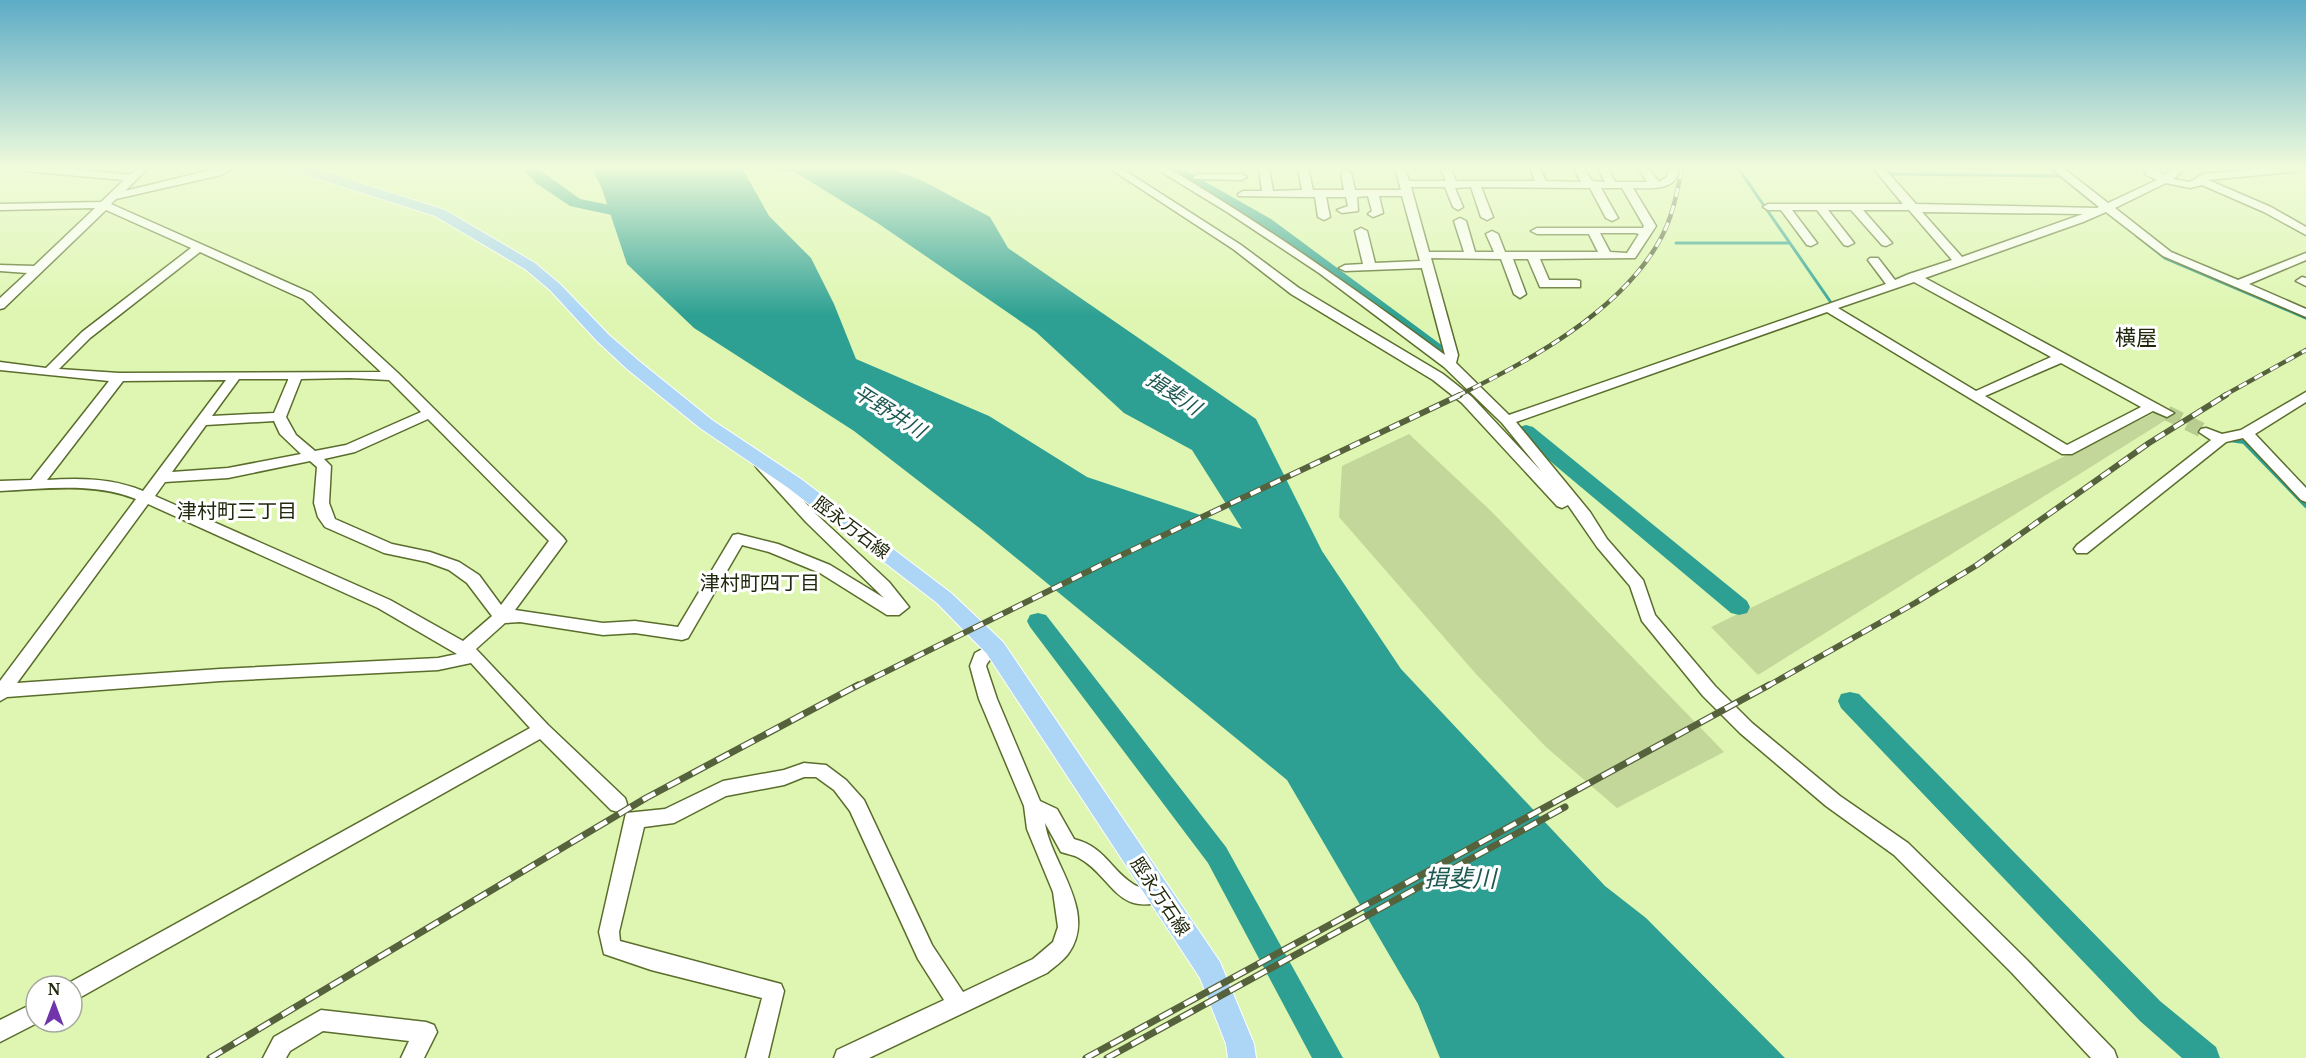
<svg xmlns="http://www.w3.org/2000/svg" width="2306" height="1058" font-family="'Noto Serif','Noto Sans JP',serif">
<style>
.green{fill:#c2d799}
.water{fill:#2da093;fill-rule:evenodd}
.lines{fill:none;stroke-linecap:round;stroke-linejoin:round}
.stream-far1{stroke:#2da093;stroke-width:3}
.stream{stroke:#2da093;stroke-width:4}
.river{fill:#2da093;fill-rule:evenodd}
.minor-tunnel{stroke:#b8cd90;stroke-width:15;stroke-dasharray:15 8;stroke-linecap:butt}
.minor-casing{stroke:#5a6d2c;stroke-width:3}
.major-casing{stroke:#fff;stroke-width:2}
.minor{fill:#fff;fill-rule:evenodd}
.major{fill:#acd5f6;fill-rule:evenodd}
.rail-far2-casing{stroke:#56623b;stroke-width:4.5}
.rail-far1-casing{stroke:#56623b;stroke-width:6}
.rail-casing{stroke:#56623b;stroke-width:7}
.rail-far2{stroke:#fff;stroke-width:3;stroke-dasharray:9;stroke-linecap:butt}
.rail-far1{stroke:#fff;stroke-width:4;stroke-dasharray:11;stroke-linecap:butt}
.rail{stroke:#fff;stroke-width:4.5;stroke-dasharray:14;stroke-linecap:butt}
.labels{text-anchor:middle;dominant-baseline:central;stroke-width:6;stroke-linejoin:round;paint-order:stroke}
.street-label{font-size:18px;fill:#20280d;stroke:#fff}
.water-label{font-size:20px;font-style:italic;fill:#1c5951;stroke:#fff}
.neighbourhood-label{font-size:20px;fill:#20280d;stroke:#fff}
.quarter-label{font-size:21px;fill:#20280d;stroke:#fff}
.near-water-label{font-size:24px;font-style:italic;fill:#1c5951;stroke:#fff}
</style>
<rect width="100%" height="100%" fill="#def6b1"/>
<!-- green -->
<path class="green" d="M2156 412 2169 418 1758 675 1711 627Z
M1409 434 1491 511 1724 752 1617 808 1546 747 1476 674 1339 517 1342 466Z"/>
<!-- water -->
<path class="water" d="M592 168H890L923 181 990 217 1008 248 1256 419 1322 551 1401 669 1605 886 1646 918 1785 1058H1440L1418 1004 1287 780 982 530 854 431 694 328 627 264 602 189ZM742 168 795 172 879 224 1036 332 1124 413 1192 450 1242 529 1087 477 989 416 856 359 834 304 811 258 769 216Z"/>
<g class="lines">
<!-- stream-far1 -->
<path class="stream-far1" d="M1738 168 1832 304
M1886 171 1888 174 2060 176 2094 203
M2137 236 2165 258 2306 318
M1676 243H1789"/>
<!-- stream -->
<path class="stream" d="M2230 440 2244 442 2306 506"/>
<!-- river -->
<path class="river" d="M521 168H537L580 199 635 210 643 215 635 220 570 206 536 183Z
M1163 168H1181L1271 219 1451 352 1448 356H1436L1261 225Z
M1526 425 1533 427 1747 601 1750 607 1747 613 1739 615 1731 613 1519 435 1516 431 1519 427Z
M1038 613 1046 615 1226 847 1343 1058H1312L1208 863 1030 627 1027 621 1030 615Z
M1850 692 1859 694 2160 1001 2216 1047 2220 1058H2182L2140 1021 1841 708 1838 701 1841 694Z"/>
<!-- minor-tunnel -->
<path class="minor-tunnel" d="M2167 413 2206 432"/>
<defs>
<path id="minor" d="M19 168H61L130 175 137 168H148L125 191 219 168H233L221 175 116 199 111 204 311 293 398 373 563 537 566 541 563 545 515 610 603 623 635 621 678 627 733 535 738 534 778 544 830 565 884 598 806 522 757 468 755 465 757 462H767L816 514 889 582 909 607 899 615H887L820 573 769 552 742 545 688 638 682 640 635 633 603 635 520 622 505 623 476 649 548 725 625 798 627 804 625 810 618 812 611 810 540 739 72 1002V986L65 985 530 728 471 663 438 670 220 681 7 697 0 701V681L136 499C94 482 44 489 0 491V481L31 480 109 381 0 370V362L46 368 82 332 191 248 106 210 4 308 0 309V298L27 273 0 271V265L34 266 95 208 0 210V204L101 202 124 180 24 171ZM200 252 303 299 381 372 119 373 59 369 90 338ZM350 378 389 380 421 412 346 445 315 451 296 435 286 417 301 379ZM239 379H288V380L274 413 212 416ZM226 380 143 491C113 478 79 478 47 480L123 381ZM428 419 549 541 501 605 479 575 459 562 430 552 392 544 335 519 329 503 331 466 324 459 355 452ZM274 421 280 434 301 454 228 468 172 472 206 425ZM310 461 317 467 314 503 318 517 325 527 384 553 427 562 449 570 467 583 492 616 463 641 390 600 155 496 165 482 228 478ZM148 504 378 608 457 654 438 658 220 669 17 683Z
M1109 168H1121L1241 245 1299 288 1443 374 1472 397 1542 472 1502 423 1444 367 1319 273 1227 212 1155 168H1168C1265 225 1355 289 1445 355L1422 268 1345 271 1339 268 1345 265 1363 264 1355 231 1361 228 1367 231 1375 263 1420 261 1402 196H1379L1383 213 1373 217 1368 214 1372 211 1368 196 1357 197 1358 211 1342 213 1337 210 1348 206 1346 197H1326L1330 217 1324 220 1318 217 1315 197 1239 196 1238 194 1243 191H1262L1259 168H1269L1273 191 1302 190 1298 168H1308L1313 190H1344L1341 173 1346 170 1351 173 1355 190H1401L1395 168H1405L1409 181H1446L1441 170 1454 168 1452 171 1456 181H1535L1530 168H1540L1546 181 1581 182 1574 168H1584L1592 181 1605 182 1598 168H1608L1615 182H1647L1638 168H1648L1659 182 1667 177 1669 168H1679C1677 192 1651 188 1633 188L1656 226 1635 258 1540 259 1549 280H1576L1580 281V287H1540L1528 259H1513L1526 294 1520 298 1514 294 1501 259 1431 258 1458 355 1456 363 1509 415 1886 284 1868 260 1870 258H1878L1895 280 1909 274 1952 260 1909 210H1863L1892 243 1886 246 1882 245 1851 210H1828L1854 243 1848 246 1844 245 1817 210H1792L1817 243 1811 246 1807 245 1781 210H1768L1763 207 1768 204H1903L1873 168H1884L1916 204 2097 208 2099 207 2051 168H2063L2108 203 2157 180 2146 175 2143 168H2153L2164 175 2174 168H2186L2173 179 2190 182 2203 174 2264 168H2305L2300 171 2208 180 2271 207 2306 227V235L2264 212 2202 185 2190 188 2166 183 2115 208 2171 252 2238 280 2306 253V260L2249 284 2306 309V317L2163 256 2106 212 2083 222 1925 278 2174 413 2167 417 2153 411 2072 454H2062L1827 312 1516 422 1590 512 1607 539 1643 580 1655 615 1715 686 1752 723 1840 796 1908 843 2026 959 2114 1050 2117 1058H2091L2012 973 1894 855 1826 806 1740 733 1703 696 1642 621 1630 586 1597 547 1568 505 1562 508 1557 506 1462 403 1433 380 1291 294 1233 249ZM1411 187H1445L1453 207 1458 210 1463 207 1455 188 1471 187 1481 217 1487 220 1493 217 1481 187 1590 188 1606 218 1612 221 1618 218 1601 188H1622L1644 226 1643 228H1537L1531 231 1537 234H1589L1598 252H1505L1498 234 1492 231 1486 234 1494 252H1475L1466 221 1460 218 1454 221 1464 252H1429ZM1922 212H1924L2083 214 1962 257ZM1600 233H1635L1639 234 1627 253 1610 252ZM1914 282 2051 357 1976 391 1838 308ZM2061 363 2141 407 2067 445 1985 396Z
M1198 174H1242L1247 177 1242 180 1194 179 1193 177Z
M2302 277 2306 278V286L2296 281Z
M2306 392V402L2255 434 2306 488V502L2301 500 2243 438 2226 442 2087 553H2077L2074 549 2077 545 2211 440 2199 432 2201 429 2206 428 2222 434 2241 430Z
M995 642 1001 644 1003 648C999 656 989 657 986 666L997 699 1040 801 1057 809 1074 839C1105 847 1110 869 1133 884 1143 891 1154 884 1165 888L1168 894 1165 900C1117 918 1112 876 1079 858 1074 855 1067 854 1061 852L1045 823C1050 862 1099 912 1068 954 1063 961 1054 967 1047 973L869 1058H834L837 1050 944 1000 918 959 850 811 834 790 816 777H804L784 785 726 796 674 823 644 827 619 932 620 941 781 984 784 991 768 1058H746L762 998 651 970 604 954 599 932 626 813 665 809 723 781 784 770 804 763 826 765 846 780 864 800 932 945 963 992 1033 959 1053 942 1058 927 1053 892 1027 829 1024 806 979 699 970 666 975 653Z
M36 1002V1022H39L0 1042V1020Z
M321 1010 426 1022 434 1025 437 1032 424 1058H401L409 1041 323 1031 290 1051 286 1058H263L274 1037Z"/>
<path id="major" d="M292 168H313L445 210 535 263 560 284 609 335 639 361 712 420 801 479 951 593 1003 642 1220 962 1254 1044 1256 1058H1228L1226 1044 1200 978 987 654 937 603 787 487 700 428 627 369 597 341 550 290 525 269 435 216 294 171Z"/>
</defs>
<!-- minor casing -->
<use href="#minor" class="minor-casing"/>
<!-- major casing -->
<use href="#major" class="major-casing"/>
<!-- minor -->
<use href="#minor" class="minor"/>
<!-- major -->
<use href="#major" class="major"/>
<defs>
<path id="rail-far2" d="M1457 396C1528 362 1622 311 1661 238 1673 216 1677 192 1682 168
M2223 396 2306 350"/>
<path id="rail-far1" d="M855 687 1107 562 1460 395
M1766 687 1915 603 1977 565 2149 443 2226 395"/>
<path id="rail" d="M210 1058 646 798 858 685
M1086 1058 1769 685
M1107 1058 1565 807"/>
</defs>
<!-- rail-far2 casing -->
<use href="#rail-far2" class="rail-far2-casing"/>
<!-- rail-far1 casing -->
<use href="#rail-far1" class="rail-far1-casing"/>
<!-- rail casing -->
<use href="#rail" class="rail-casing"/>
<!-- rail-far2 -->
<use href="#rail-far2" class="rail-far2"/>
<!-- rail-far1 -->
<use href="#rail-far1" class="rail-far1"/>
<!-- rail -->
<use href="#rail" class="rail"/>
</g>
<!-- sky -->
<linearGradient id="sky" x2="0" y2="1"><stop stop-color="#5dacc6"/><stop offset="0.53" stop-color="#f0fbdc"/><stop offset="1" stop-color="#f0fbdc" stop-opacity="0"/></linearGradient>
<rect width="2306" height="316" fill="url(#sky)"/>
<g class="labels">
<!-- street labels -->
<g class="street-label">
<text transform="translate(852 527) rotate(37)">脛永万石線</text>
<text transform="translate(1161 896) rotate(56)">脛永万石線</text>
</g>
<!-- water labels -->
<g class="water-label">
<text transform="translate(1174 393) rotate(33)">揖斐川</text>
<text transform="translate(890 411) rotate(32)">平野井川</text>
</g>
<!-- neighbourhood labels -->
<g class="neighbourhood-label">
<text x="237" y="510">津村町三丁目</text>
<text x="760" y="582">津村町四丁目</text>
</g>
<!-- quarter labels -->
<g class="quarter-label">
<text x="2136" y="337">横屋</text>
</g>
<!-- near-water labels -->
<g class="near-water-label">
<text x="1460" y="877">揖斐川</text>
</g>
</g>
<!-- north arrow -->
<g transform="translate(54 1004)"><circle r="28" fill="#ffffff" stroke="#a6a99e" stroke-width="1.5"/>
<path d="M0-4.5L10 22L0 15L-10 22Z" fill="#7135ab"/>
<text y="-9" font-size="16" font-weight="bold" text-anchor="middle" fill="#20280d">N</text>
</g>
</svg>
